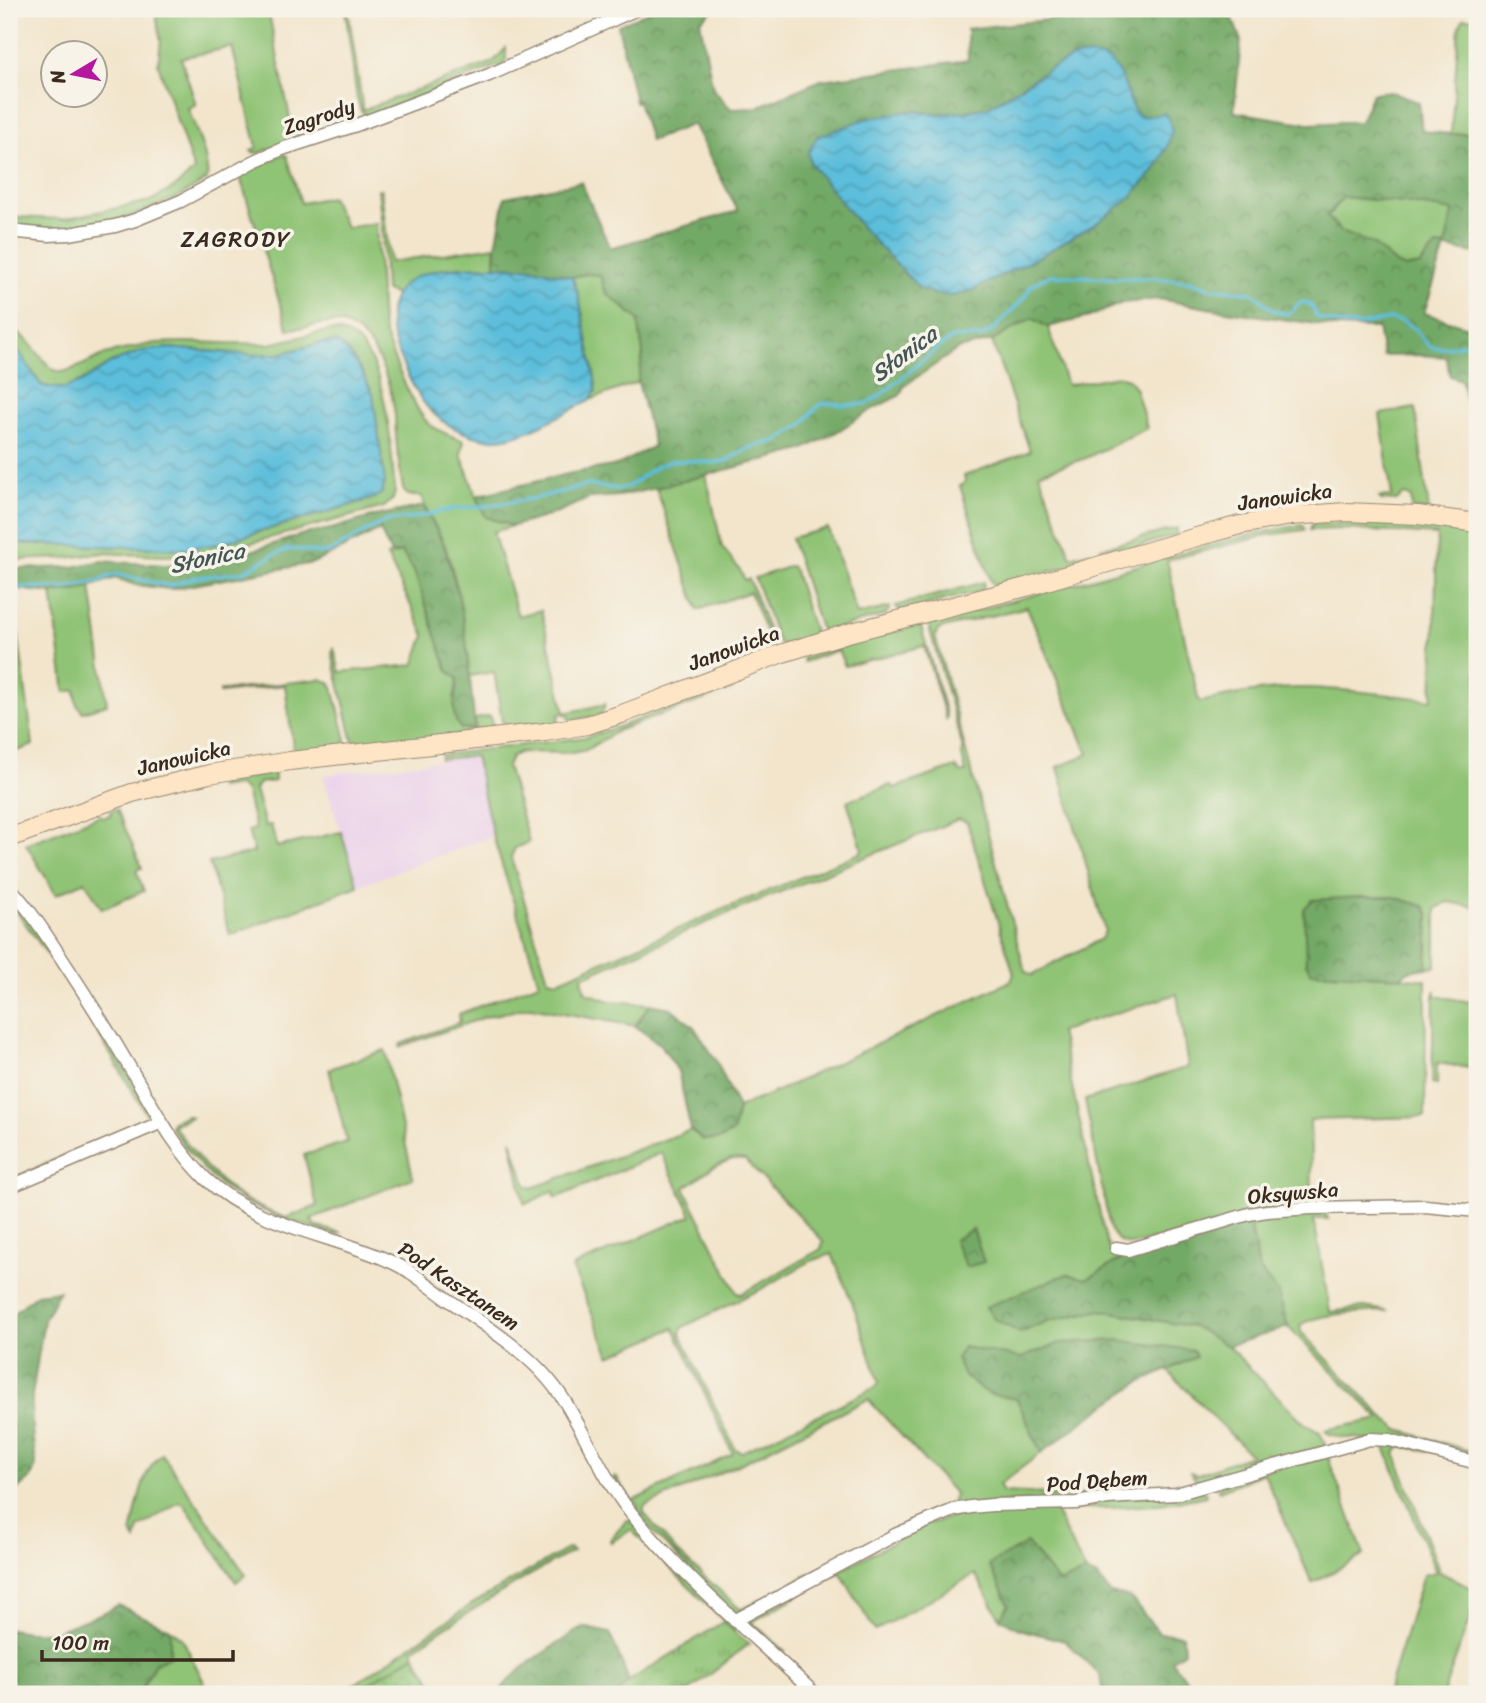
<svg xmlns="http://www.w3.org/2000/svg" width="1486" height="1703" font-family="Sriracha,sans-serif">
<style>
.built{fill:#ebd1eb}
.grass{fill:#8fc374;stroke:#657649;stroke-width:2;fill-rule:evenodd}
.forest{fill:url(#forest-crowns);stroke:#576a42;stroke-width:2;fill-rule:evenodd}
.park{fill:url(#park-tufts);stroke:#657649;stroke-width:2}
.garden{fill:url(#garden-dots);stroke:#657649;stroke-width:2}
.water{fill:url(#water-waves);stroke:#4c747c;stroke-width:2}
.lines{fill:none;stroke-linecap:round;stroke-linejoin:round}
.stream{stroke:#5cbedb;stroke-width:3.5}
.street-casing{stroke:#968875;stroke-width:15}
.secondary-casing{stroke:#968875;stroke-width:20}
.street{stroke:#fff;stroke-width:12}
.secondary{stroke:#fde5c5;stroke-width:18}
.labels{text-anchor:middle;dominant-baseline:central;stroke-width:7;stroke-linejoin:round;paint-order:stroke}
.street-label{font-size:21px;fill:#3b2a1e;stroke:#f7f3e8}
.neighbourhood-label{font-size:23px;letter-spacing:2px;fill:#3b2a1e;stroke:#f7f3e8}
.water-label{font-size:23px;font-style:italic;fill:#455657;stroke:#f7f3e8}
</style>
<defs>
<pattern id="forest-crowns" width="20" height="18" patternUnits="userSpaceOnUse" patternTransform="scale(1.75)"><rect width="20" height="18" fill="#73a966"/><path d="M2 6a3 3 0 1 1 6 0M12 15a3 3 0 1 1 6 0" fill="none" stroke="#608a53"/></pattern>
<pattern id="park-tufts" width="24" height="20" patternUnits="userSpaceOnUse" patternTransform="scale(1.75)"><rect width="24" height="20" fill="#8fc374"/><path d="M3 7l-1-3M5 7V3M7 7l1-3M15 17l-1-3M17 17v-4M19 17l1-3" fill="none" stroke="#769f5f"/></pattern>
<pattern id="garden-dots" width="8" height="8" patternUnits="userSpaceOnUse" patternTransform="scale(1.75)"><rect width="8" height="8" fill="#8fc374"/><path d="M2 2h.1M6 6h.1" fill="none" stroke="#769f5f" stroke-width="1.8" stroke-linecap="round"/></pattern>
<pattern id="water-waves" width="16" height="10" patternUnits="userSpaceOnUse" patternTransform="scale(1.75)"><rect width="16" height="10" fill="#5cbedb"/><path d="M0 5q4-4 8 0t8 0" fill="none" stroke="#4d9bb1"/></pattern>
</defs>
<rect width="100%" height="100%" fill="#f7f3e8"/>
<filter id="ink" filterUnits="userSpaceOnUse"><feTurbulence type="fractalNoise" baseFrequency=".0143" numOctaves="2"/><feDisplacementMap in="SourceGraphic" scale="14" xChannelSelector="R" yChannelSelector="G"/><feConvolveMatrix kernelMatrix="1 2 1 2 8 2 1 2 1" color-interpolation-filters="sRGB"/></filter>
<filter id="wash" filterUnits="userSpaceOnUse"><feTurbulence type="fractalNoise" baseFrequency=".00686" numOctaves="4" result="noise"/><feDisplacementMap in="SourceGraphic" scale="28" xChannelSelector="R" yChannelSelector="G"/><feGaussianBlur stdDeviation="1.57" result="paint"/><feColorMatrix in="noise" values="0 0 0 0 0 0 0 0 0 0 0 0 0 0 0 0 0 1.4 0 .05"/><feComposite in="paint" operator="in"/></filter>
<g filter="url(#wash)">
<rect width="100%" height="100%" fill="#f2e5cc"/>
<!-- built -->
<path class="built" d="M475 756 493 836 358 886 323 775Z"/>
<!-- grass -->
<path class="grass" d="M155 9H268L293 133 304 130 305 135 260 153H255L251 151 257 147 232 47 181 58 196 105 188 108C195 128 210 159 207 180L178 197 117 222 53 230 17 227 16 217 63 219 150 201 175 187 194 171 158 64 161 41Z
M345 9H348L363 110 493 62 506 48V60L503 64 367 116 361 111 357 98Z
M1464 18 1477 19V133L1451 134 1459 27Z
M283 154 287 156 301 203 331 197 346 228 376 223 382 324C387 345 414 411 429 424 439 432 452 436 464 441L461 454 476 496 486 517 513 526 493 532 518 616 541 610 565 713 605 704 602 714 571 721 565 713 559 714 558 723 506 727 502 721 494 672 469 676C465 632 460 587 445 546 438 529 427 514 421 496 413 496 407 497 403 489 400 471 397 453 396 435 395 426 396 417 394 408 390 380 373 332 342 324 325 320 306 329 288 329L239 174Z
M378 189H381L390 262 496 246 495 266C456 268 422 263 395 295L385 290 382 229Z
M1343 197 1405 203 1454 210 1445 248 1436 246 1420 265 1405 268 1396 264 1373 244 1341 232 1327 216Z
M587 274 600 275 606 293 638 319 643 353 638 382 590 400 596 391 595 379 578 293 572 277Z
M1032 318 1048 327 1067 385 1118 376 1129 379 1136 390 1147 428 1086 458 1039 473 1071 557 1090 552V557L1086 561 997 587 991 582 960 486 963 485 965 481 964 476 1030 451 992 341Z
M9 327 25 338 49 366 54 370 63 372 78 367 105 354 155 343 183 342 270 344 326 331C390 324 390 452 395 492L393 499 384 507 210 554 165 556 101 553 68 558 9 560V543L186 549 218 544 374 498 321 343 279 354 254 355 168 348 111 363 81 382 65 388H53L41 385 18 350 9 343Z
M1415 408 1429 511 1412 509 1411 497 1404 495 1396 501 1381 500 1379 497 1392 496 1380 414Z
M706 475 722 547 740 570 745 580 749 579 773 642 771 649C759 654 745 665 735 654L741 652 742 654 765 646 769 640 750 592 698 610 656 488Z
M1341 523C1387 523 1432 527 1477 533V907L1447 902 1436 909V967L1427 968 1429 915 1312 972 1400 977 1426 980 1425 1117 1310 1120 1312 1194 1309 1204 1132 1245C1120 1244 1116 1239 1110 1229L1085 1100 1188 1067 1177 994 1081 1024 1060 1032 1106 1241 1110 1250 1118 1253H1132C1115 1261 1102 1272 1086 1279L1067 1274 987 1307 1020 1333 1047 1321 1101 1310 1194 1327 1228 1346 1305 1424 1317 1431H1319L1325 1443V1447L1200 1483 1195 1479 1190 1472H1192L1195 1475 1251 1455 1167 1370 1196 1357 1193 1350 1060 1343 1021 1358 963 1347 989 1394 1017 1398 1041 1453 999 1485 1003 1492 1078 1495 1088 1493 1084 1496 954 1507 737 1613 733 1612 653 1532 636 1510 638 1506 637 1504H632L613 1478 616 1477 632 1501 733 1454 674 1328 610 1356 572 1267 692 1215 661 1153 556 1198 553 1191 526 1204 524 1203 511 1140 526 1185 532 1188 691 1130 703 1140 733 1132 738 1108 780 1090 1011 981 1014 974 967 822 959 819 731 912 582 977 585 992 610 1001 650 1004 635 1026 530 1007 485 1017 400 1047 401 1044 460 1022 459 1014 539 983 493 836 475 756 440 759 441 755 586 737 618 727 731 684 733 689 619 730 586 750 572 753 520 752 512 756 507 766 529 842 515 848 511 857 548 979 558 981 726 908 860 853 862 848 847 801 891 785 894 788 956 767 961 773 966 772 962 756 963 749 928 623C987 608 1046 592 1105 575 1171 556 1235 535 1303 525L1305 530 1268 535 1167 560 1199 702C1234 695 1270 687 1307 688 1349 689 1390 695 1432 700L1435 621 1437 535 1343 529 1310 530 1312 524ZM1027 607 1088 754 1058 767 1105 931 1101 939 1032 975 1025 971 935 636 939 629ZM732 1159 745 1160 823 1241 821 1249 741 1294 737 1293 684 1188 713 1167ZM832 1254 855 1310 879 1382 876 1387 742 1452 735 1449 680 1333 683 1327 759 1290 811 1261ZM868 1399 955 1494 952 1503 878 1538 747 1607 740 1609 677 1552 643 1512 645 1506 744 1462Z
M828 528 857 615 890 607V609L885 615 825 632 820 628 791 538Z
M1177 528 1176 535 1116 553 1102 552 1101 548Z
M402 552 414 571 457 678V688L454 697 475 728V719L490 716 493 725 488 729 467 731 465 734 358 745 352 738 332 653 334 649 340 672 414 665 425 635 387 556Z
M791 566 795 572 814 632 811 637 783 645 778 642 755 578Z
M984 582 983 590 903 611 897 609 895 606Z
M91 586 107 704 83 712 77 705 75 690 65 692 52 593 80 590Z
M9 588H12L33 745 9 754Z
M917 626 921 627 947 717 946 719 924 646 845 666 838 650 804 662 803 658 838 647Z
M320 679 329 682 333 687 346 740 344 749 297 755 293 747 285 685 220 693V691Z
M275 773V781L259 783 255 789 265 826 271 825 277 847 341 832 358 886 230 935 209 863 254 852 248 831 255 829 246 791 238 785 219 788 220 782Z
M117 809 142 868 136 870 144 891 102 909 85 881 56 895 26 844 101 815 103 818 110 815V811Z
M9 894C64 964 108 1041 153 1117V1120L9 1184V1180L149 1119 68 983 9 901Z
M1436 990V996L1477 1003V1069L1437 1063V1085L1432 1083 1434 996Z
M385 1050 413 1178 311 1219 315 1226 340 1233 334 1235C303 1225 271 1216 242 1200 212 1184 190 1154 170 1127L173 1121 187 1115 191 1117 173 1125C196 1156 220 1188 255 1205 265 1210 276 1214 286 1218L317 1206 304 1155 347 1142 329 1069Z
M1324 1211 1328 1219H1314L1330 1312 1364 1307 1388 1311C1369 1312 1312 1313 1300 1326L1301 1332 1386 1420 1399 1430 1477 1453V1459L1354 1438H1343L1327 1433 1325 1430 1380 1419 1288 1327 1278 1293 1259 1269 1249 1218Z
M1383 1442 1400 1447 1395 1453 1440 1572 1477 1591V1598L1443 1694H1387L1423 1575 1436 1572Z
M162 1454 246 1575 236 1582 184 1504 179 1502 139 1528 136 1540 133 1535 132 1529C138 1504 141 1471 162 1454Z
M1328 1457 1364 1555 1312 1583 1264 1473 1219 1491 1218 1488C1236 1473 1303 1463 1328 1457Z
M1205 1491 1206 1496C1155 1507 1105 1510 1053 1508L1086 1572 1059 1583 1026 1544 1009 1605 1000 1618 975 1574 875 1631 840 1572 752 1622 785 1652 783 1653 748 1622V1619L925 1525 963 1513 972 1515 991 1508Z
M629 1520 737 1627 734 1631 631 1530 611 1542 610 1540 626 1521Z
M569 1548 573 1551C517 1581 465 1614 413 1649L415 1655 356 1691 352 1686 472 1604Z
M170 1629 182 1638 210 1694H139L155 1663 170 1655Z"/>
<!-- forest -->
<path class="forest" d="M654 9H714L700 21 713 89 731 109 755 108 821 80 968 60 967 29 1046 20 1115 9H1229L1241 41 1234 112 1311 124 1344 122H1360L1372 94C1389 88 1403 95 1419 103L1422 131 1451 134 1477 133V253L1445 248 1424 313 1477 330V445L1461 380 1450 376 1446 357 1419 355 1383 356 1378 328 1336 327 1213 309 1159 299 1122 303 1089 317 1048 327 1032 318 992 341 958 349 904 386 900 395 871 410 835 433 802 450 656 488 619 496 590 498 548 516 513 526 486 517 476 496 572 473 618 465 654 446 638 382 643 353 638 319 606 293 600 275 587 274 572 277 532 268 495 266 496 246 505 197 581 182 610 248 738 211 693 124 650 141 638 101 635 102 618 25ZM1051 68 1128 98C1134 112 1137 118 1153 117V172L1129 199 1095 224 1042 255 973 290 953 296 863 229 811 164 809 153 909 111 939 114 965 112 988 107ZM1343 197 1405 203 1453 211 1445 247 1436 246 1420 265 1405 268 1396 264 1373 244 1341 232 1327 216Z
M424 506 444 545 459 597 465 631 475 728 461 729C448 714 457 695 457 678L448 671 414 571 402 552 391 554 380 530 313 563 171 589 136 585 115 578 80 590 52 593 9 588V569L72 567 102 561 165 565 215 560 236 556 304 534 331 529 375 516Z
M1358 897H1394L1424 906 1429 915 1427 968 1409 971 1400 977 1312 972 1306 963 1304 909 1312 900Z
M650 1004 671 1008 694 1027 716 1060 738 1108 733 1132 720 1139 703 1140 691 1130 678 1071 661 1045 635 1026Z
M1249 1218 1259 1269 1278 1293 1288 1327 1228 1346 1194 1327 1101 1310 1047 1321 1020 1333 994 1319 986 1307 1067 1274 1086 1279C1102 1272 1115 1261 1132 1253Z
M973 1229 984 1262 966 1267 954 1240Z
M59 1291 44 1320 32 1395V1430L36 1465 31 1478 18 1489 9 1491V1317L37 1294Z
M1117 1340 1193 1350 1196 1357 1139 1383 1107 1404 1041 1453 1017 1399 989 1394 965 1377 956 1359 963 1347 1021 1358 1060 1343Z
M1027 1543 1059 1583 1086 1572 1098 1577 1111 1594 1130 1597 1159 1633 1183 1635 1184 1652 1172 1660 1196 1694H1103L1100 1675 1065 1641 1019 1629 1000 1618 1009 1605 989 1565Z
M118 1605 170 1629V1656L155 1663 139 1694H9V1629L28 1632H54L105 1612Z
M582 1627 610 1633 629 1681 617 1694H500C506 1673 562 1642 582 1627Z"/>
<!-- park -->
<path class="park" d="M723 1622 749 1644 685 1694H617L629 1681Z"/>
<!-- garden -->
<path class="garden" d="M415 1655 440 1694H358L356 1691Z"/>
<!-- water -->
<path class="water" d="M1090 55 1110 60C1114 66 1119 72 1122 79 1134 103 1127 125 1164 113L1169 118 1172 131 1167 147 1153 172 1129 199 1095 224 1042 255 973 290 953 296 935 294 919 288 863 229 811 164 808 153 817 137 865 119 909 111 939 114 965 112 988 107 1051 68 1074 57Z
M495 266 532 268 572 277 578 293 595 379 596 391 590 400C565 412 525 438 497 439 474 440 446 427 430 410 413 392 388 339 390 313 391 301 397 289 407 282 433 265 466 268 495 266Z
M335 342 341 345 350 354 363 374 373 394 385 482 382 493 374 498 218 544 186 549 9 543V343L18 350 41 385 53 388H65L81 382 111 363 142 351 168 348 254 355 279 354 321 343Z"/>
<g class="lines">
<!-- stream -->
<path class="stream" d="M9 587 66 588 99 581 115 574 169 586 193 578 243 572 277 553 290 549 302 550 318 553H326L334 550 374 527 387 521 417 517 453 509 484 506 537 498 588 485 618 489 628 487 656 467 670 461H690L714 463 726 461 749 448 776 441 788 434 803 424 814 410 822 404 831 403 843 405H856L868 403 881 395 939 347 953 338 982 337 994 329 1024 298 1031 286 1040 280 1051 275 1109 278H1153L1188 281 1210 288 1253 293 1274 311 1287 314 1292 312 1299 303 1306 302 1313 307 1316 316 1323 320 1345 325H1361L1390 319 1402 321 1415 329 1425 342 1432 347 1442 348 1468 343 1477 345"/>
</g>
</g>
<g filter="url(#ink)">
<g class="lines">
<defs>
<path id="street" d="M9 231 49 235 69 234 115 226 135 220 181 201 255 161 282 149 359 124 489 75 637 9
M9 887C28 907 43 930 58 953 84 992 109 1032 133 1073 155 1110 175 1149 206 1179 256 1226 326 1233 387 1260 409 1269 427 1284 446 1298 470 1315 495 1331 518 1350 539 1367 558 1388 571 1412 591 1446 606 1482 631 1513 685 1580 753 1635 815 1694
M9 1187 162 1122
M1116 1248 1128 1250 1249 1214 1267 1211 1311 1208 1425 1206 1477 1211
M736 1620 895 1535 954 1510 971 1507 992 1505 1076 1503 1108 1498 1176 1494 1370 1439 1390 1440 1477 1463"/>
<path id="secondary" d="M9 838 132 793 209 774 290 761 545 732 587 725 622 714 780 654 848 633 1026 587 1193 538 1240 525 1291 516 1346 512 1418 515 1477 523"/>
</defs>
<!-- street casing -->
<use href="#street" class="street-casing"/>
<!-- secondary casing -->
<use href="#secondary" class="secondary-casing"/>
<!-- street -->
<use href="#street" class="street"/>
<!-- secondary -->
<use href="#secondary" class="secondary"/>
</g>
</g>
<g class="labels">
<!-- street labels -->
<g class="street-label">
<text transform="translate(319 117) rotate(-18)">Zagrody</text>
<text transform="translate(1285 497) rotate(-8)">Janowicka</text>
<text transform="translate(734 648) rotate(-20)">Janowicka</text>
<text transform="translate(184 758) rotate(-13)">Janowicka</text>
<text transform="translate(1293 1193) rotate(-5)">Oksywska</text>
<text transform="translate(459 1286) rotate(34)">Pod Kasztanem</text>
<text transform="translate(1097 1481) rotate(-4)">Pod Dębem</text>
</g>
<!-- neighbourhood labels -->
<g class="neighbourhood-label">
<text x="236" y="239">ZAGRODY</text>
</g>
<!-- water labels -->
<g class="water-label">
<text transform="translate(904 354) rotate(-37)">Słonica</text>
<text transform="translate(207 558) rotate(-12)">Słonica</text>
</g>
</g>
<!-- margin -->
<rect width="1486" height="1703" fill="none" stroke="#f7f3e8" stroke-width="35"/>
<!-- north arrow -->
<g transform="translate(74 74) rotate(260)"><circle r="33" fill="#f7f3e8" stroke="#aca397" stroke-width="2"/>
<path d="M0-5L12 26L0 18L-12 26Z" fill="#b5179e"/>
<text y="-10" font-size="19" font-weight="bold" text-anchor="middle" fill="#3b2a1e">N</text>
</g>
<!-- scale -->
<path d="M42 1650v10h191v-10" fill="none" stroke="#3b2a1e" stroke-width="3.5"/>
<text x="52" y="1650" font-size="21" fill="#3b2a1e" stroke="#f7f3e8" stroke-width="5" paint-order="stroke">100 m</text>
</svg>
